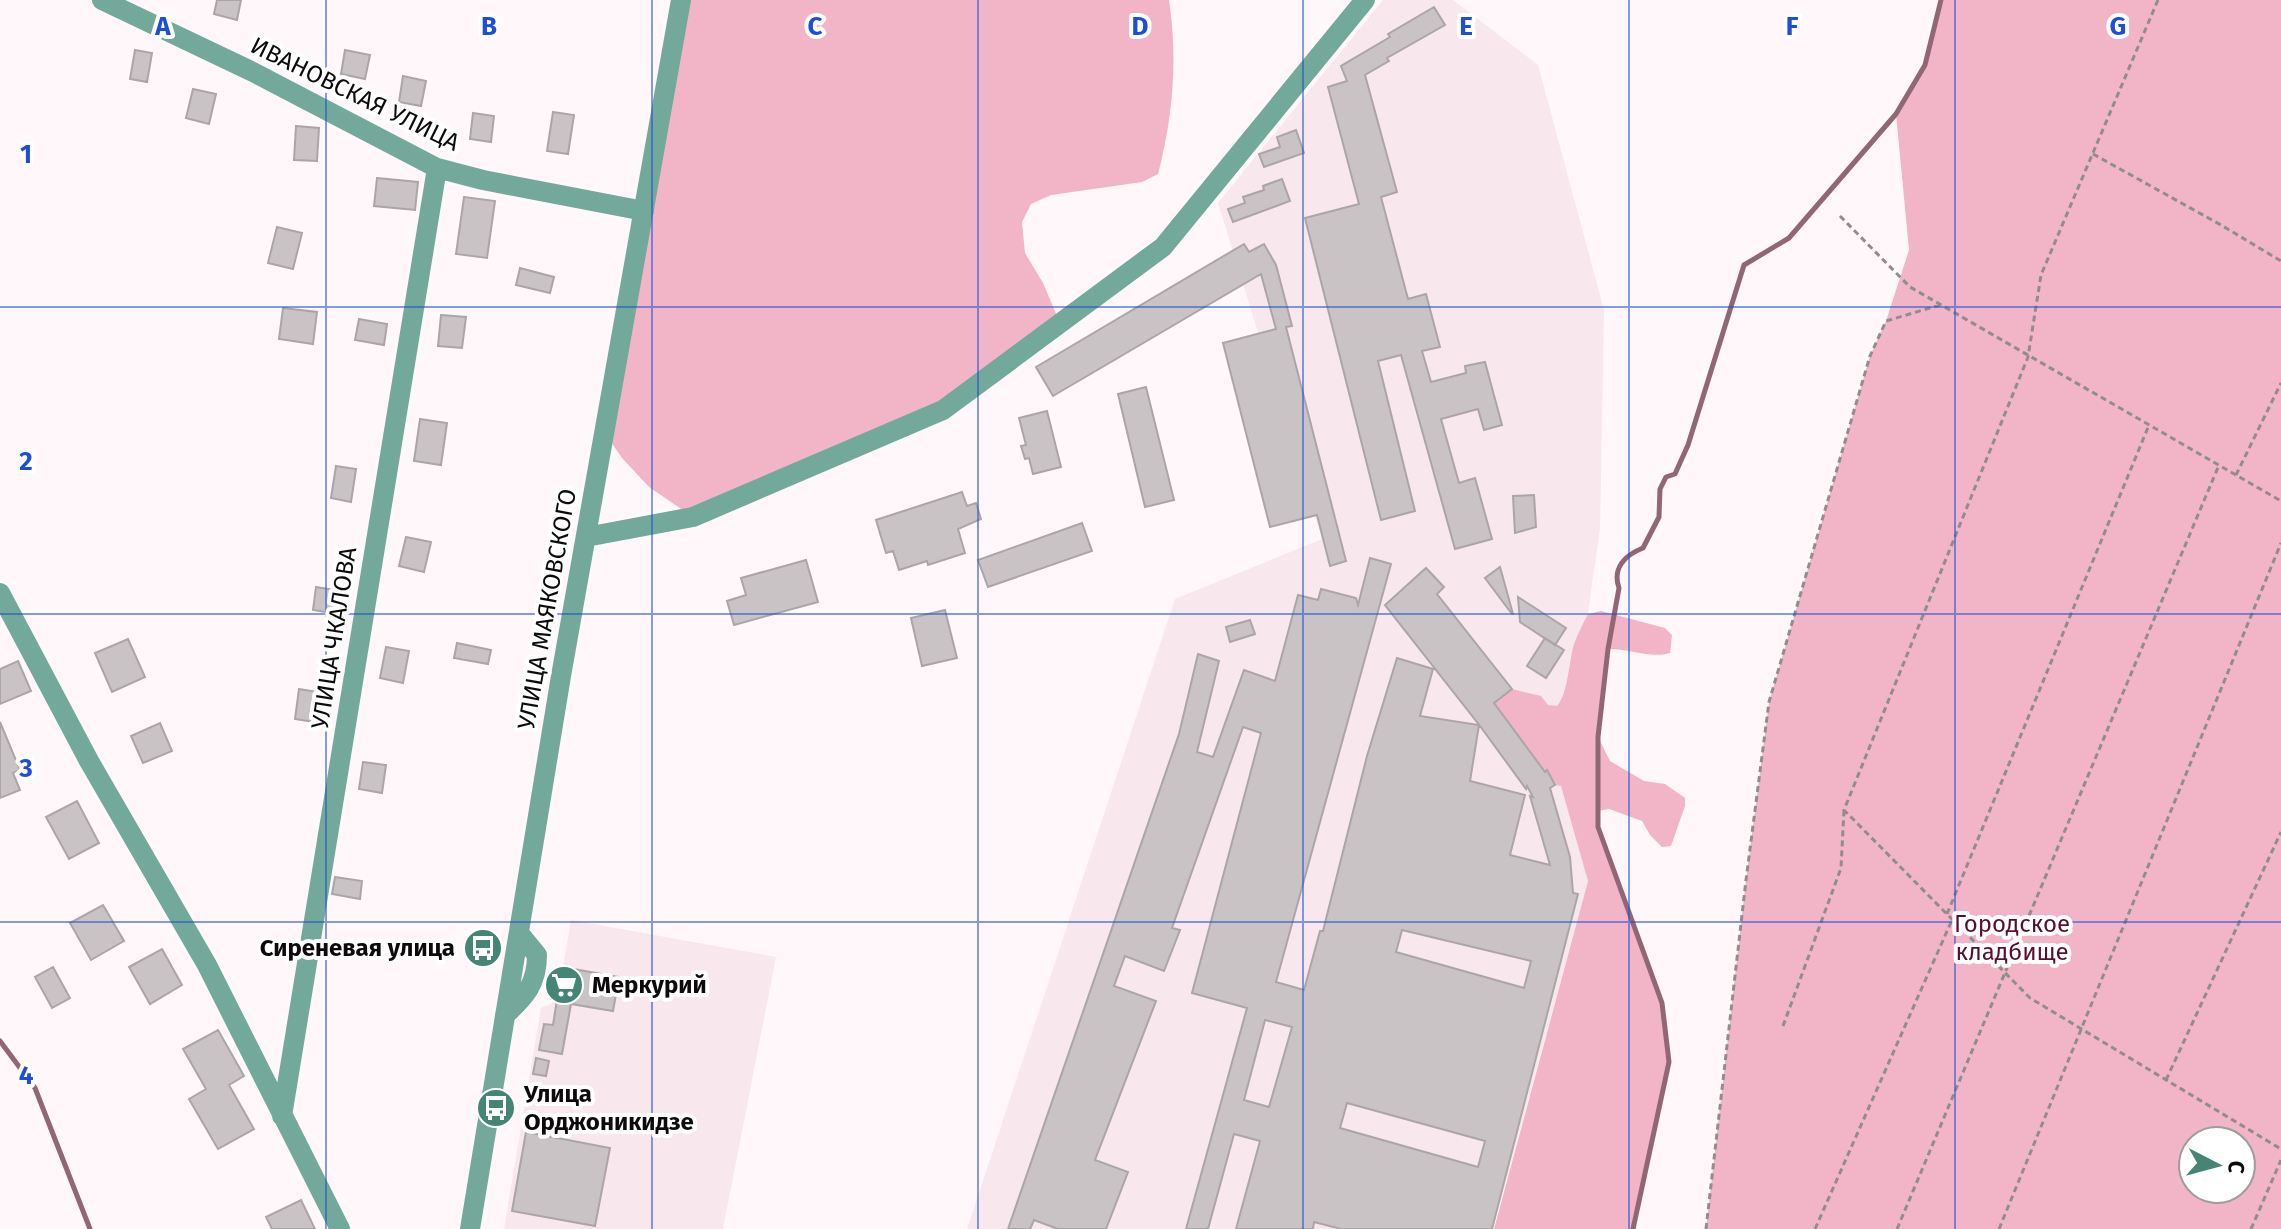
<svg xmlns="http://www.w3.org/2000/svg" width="2281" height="1229" font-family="'Fira Sans',sans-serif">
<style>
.built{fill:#f8e7ec}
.green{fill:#f2b5c8;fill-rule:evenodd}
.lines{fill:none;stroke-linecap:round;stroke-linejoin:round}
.stream{stroke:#926775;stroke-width:5}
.building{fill:#cac3c5;stroke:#aca5a7;stroke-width:2;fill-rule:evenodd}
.path{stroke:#928c8d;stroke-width:3;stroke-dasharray:6 4;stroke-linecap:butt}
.minor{stroke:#72a99a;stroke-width:20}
.grid{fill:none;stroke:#1d4ed8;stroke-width:2;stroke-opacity:0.55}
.labels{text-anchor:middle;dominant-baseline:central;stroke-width:8;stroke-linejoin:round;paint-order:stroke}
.street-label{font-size:24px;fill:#0d0a0b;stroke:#fff}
.park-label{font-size:24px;fill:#570f2f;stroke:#fff}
.poi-label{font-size:24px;font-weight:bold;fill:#0d0a0b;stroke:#fff;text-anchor:start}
.grid-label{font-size:26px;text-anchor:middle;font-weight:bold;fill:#1d4ed8;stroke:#fff;stroke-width:8;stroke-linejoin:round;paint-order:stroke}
</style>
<rect width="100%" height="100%" fill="#fff7f9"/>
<!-- built -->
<path class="built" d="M1383 0H1453L1538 65 1604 310 1600 529 1565 772 1588 881 1493 1229H967L1175 599 1322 539 1218 203Z
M571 920 776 957 723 1229H504L541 1008 557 1001Z"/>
<!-- green -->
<path class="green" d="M681 0H1169C1178 58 1173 117 1158 174L1142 182 1051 195 1031 204 1022 222 1025 253 1043 283 1060 323 943 410 693 517 649 487 622 458 605 433Z
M1941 0H2281V1229H1706L1746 880 1769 702 1870 356 1886 321 1909 250 1896 114 1925 65ZM2193 1141H2241V1189H2193Z
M1601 611 1665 628 1672 635 1670 653C1650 659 1629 648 1608 649L1598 737 1610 761 1644 781 1665 784 1685 798V806L1671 846 1662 847 1650 835 1642 821 1609 809 1598 811V827L1662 1003 1669 1062 1633 1229H1494L1588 881 1561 786 1555 785 1547 771 1545 772 1494 703 1512 689 1541 696 1548 705 1557 706C1568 694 1569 661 1574 644 1578 633 1583 624 1588 614Z"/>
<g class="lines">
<!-- stream -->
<path class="stream" d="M0 1041 35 1088 90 1229
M1633 1229 1669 1062 1662 1003 1598 827V737L1608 649 1619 588C1612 568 1625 555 1643 548L1659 517 1660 489 1666 477 1675 474 1688 445 1744 265 1789 238 1896 114 1925 65 1941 0"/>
</g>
<!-- building -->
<path class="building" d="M217 0H241L237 20 214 14Z
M1434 7 1445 25 1387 58 1389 61 1365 75 1397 192 1381 197 1408 299 1426 294 1440 347 1422 351 1431 382 1466 373 1465 366 1485 362 1502 425 1484 430 1478 409 1441 419 1459 483 1475 478 1492 539 1455 549 1401 355 1378 361 1415 511 1381 520 1305 218 1359 204 1328 87 1347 81 1341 66 1390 37 1388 34Z
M135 50 152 53 147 82 130 79Z
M345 50 370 55 365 79 341 74Z
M403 76 426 81 421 106 399 102Z
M193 89 216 94 209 124 186 118Z
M553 112 574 115 568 154 547 151Z
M473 113 494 116 491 142 470 139Z
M296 126 319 128 317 161 294 160Z
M1296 130 1304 153 1264 167 1259 154 1280 147 1277 137Z
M377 178 418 182 415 210 374 206Z
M1282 179 1290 201 1233 222 1228 209 1245 203 1243 197 1264 190 1263 186Z
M464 197 495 201 487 258 456 254Z
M277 227 302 233 293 269 268 263Z
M1244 244 1249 252 1264 244 1276 265 1292 326 1286 327 1346 561 1330 566 1317 515 1270 527 1223 343 1276 329 1261 274 1053 396 1036 367Z
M520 268 554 277 550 293 516 285Z
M283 308 317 312 313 344 279 339Z
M441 315 466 317 462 348 438 346Z
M359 319 387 324 384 345 355 340Z
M1146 387 1174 500 1145 507 1118 394Z
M1047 411 1061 467 1033 474 1029 458 1025 459 1021 446 1026 445 1019 418Z
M420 419 447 423 441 465 414 461Z
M336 466 356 469 351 502 331 498Z
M962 492 967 506 976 503 981 519 958 529 965 553 928 565 927 561 899 570 893 551 886 553 876 520Z
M1534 495 1536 527 1515 533 1513 496Z
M1082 523 1092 551 988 587 978 560Z
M406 537 431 542 424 572 399 566Z
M1370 558 1391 564 1276 982 1304 990 1320 931H1323L1367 756 1397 658 1433 669 1420 716 1479 725 1470 781 1525 795 1510 855 1550 865 1530 796 1533 797 1527 786 1526 789 1480 726 1385 605 1426 568 1444 587 1437 594 1512 689 1494 703 1545 772 1547 770 1555 785 1550 788 1570 857 1573 893 1578 894 1492 1229H1341L1314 1222 1313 1229H1236L1260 1141 1234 1134 1208 1229H1186L1247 1008 1192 993 1261 733 1243 727 1172 928 1180 930 1164 971 1125 956 1114 986 1156 1001 1095 1160 1128 1172 1106 1229H1058L1034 1220 1030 1229H1008L1179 734 1198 654 1219 661 1197 752 1213 757 1244 670 1275 681 1298 595 1318 600 1321 589 1356 598 1358 605ZM1402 930 1531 961 1524 988 1396 952ZM1265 1020 1292 1027 1269 1107 1244 1100ZM1347 1103 1485 1141 1478 1167 1340 1128Z
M806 560 818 602 734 625 727 601 746 595 741 578Z
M1500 567 1513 614H1512L1485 578Z
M316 587 335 590 332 613 313 610Z
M1518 597 1566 628 1555 645 1520 622Z
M945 610 957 658 922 666 911 618Z
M1250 620 1255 634 1230 642 1226 627Z
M1545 638 1564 650 1546 678 1527 666Z
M128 639 145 677 112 692 95 653Z
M457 643 491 650 488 664 454 658Z
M386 647 409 651 403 683 380 678Z
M18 661 31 691 0 704V669Z
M299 689 318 692 314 722 295 719Z
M0 722 20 770 13 773 20 790 0 798Z
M160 723 172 751 143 763 131 736Z
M363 762 386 765 382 793 359 789Z
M77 801 99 843 69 859 46 817Z
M335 877 362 881 360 899 332 894Z
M103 905 124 941 91 960 70 923Z
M162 949 182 985 150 1004 129 967Z
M53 967 70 998 52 1008 35 977Z
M562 967 619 977 613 1011 571 1004 562 1054 539 1050 544 1024 553 1025Z
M218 1030 244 1076 229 1085 254 1129 218 1149 189 1099 206 1089 183 1049Z
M536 1058 549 1061 546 1076 533 1074Z
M526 1132 610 1148 595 1226 512 1211Z
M301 1200 315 1229H272L266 1217Z"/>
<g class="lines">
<!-- path -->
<path class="path" d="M2158 0 2041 275 2028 357 1844 810 2030 998 2281 1149
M2093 154 2221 225 2281 261
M1840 216 1910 287 2281 501
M2236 475 2281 383
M1947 914 2149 425
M1783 1026 1841 868 1844 810
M2166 1080 2281 832
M1706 1229 1746 880 1769 702 1870 356 1886 321 1940 305
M1815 1229 1952 920
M1897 1229 2219 465
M1999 1229 2281 543
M2251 1229 2281 1160"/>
<!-- minor -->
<path class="minor" d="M102 0 253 72 437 168 483 180 644 211
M586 537 693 517 943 410 1163 247 1365 0
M0 593 89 761 207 965 340 1229
M505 1015C525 997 537 984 537 955L519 933
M282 1116 437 168
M470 1229 561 676 681 0"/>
</g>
<!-- grid -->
<path class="grid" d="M326 0V1229M652 0V1229M978 0V1229M1303 0V1229M1629 0V1229M1955 0V1229M0 307H2281M0 614H2281M0 922H2281"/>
<!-- icons -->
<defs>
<symbol id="bus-disc" viewBox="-11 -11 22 22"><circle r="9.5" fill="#448576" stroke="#fff"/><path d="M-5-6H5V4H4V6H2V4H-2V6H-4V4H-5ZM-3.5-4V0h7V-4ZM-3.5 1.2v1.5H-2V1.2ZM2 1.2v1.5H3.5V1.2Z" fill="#fff"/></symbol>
<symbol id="supermarket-disc" viewBox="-11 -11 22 22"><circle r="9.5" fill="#448576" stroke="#fff"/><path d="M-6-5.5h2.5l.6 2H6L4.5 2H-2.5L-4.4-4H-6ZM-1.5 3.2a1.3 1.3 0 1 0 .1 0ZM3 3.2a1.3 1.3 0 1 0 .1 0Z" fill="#fff"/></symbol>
</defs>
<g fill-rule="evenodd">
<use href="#bus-disc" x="461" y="926" width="44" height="44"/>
<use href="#supermarket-disc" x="542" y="963" width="44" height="44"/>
<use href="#bus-disc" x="474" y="1086" width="44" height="44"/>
</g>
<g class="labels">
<!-- street labels -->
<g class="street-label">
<text transform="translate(355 94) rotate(26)">ИВАНОВСКАЯ УЛИЦА</text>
<text transform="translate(547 609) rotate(-80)">УЛИЦА МАЯКОВСКОГО</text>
<text transform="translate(334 638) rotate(-81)">УЛИЦА ЧКАЛОВА</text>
</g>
<!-- park labels -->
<g class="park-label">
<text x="2012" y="924">Городское<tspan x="2012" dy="28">кладбище</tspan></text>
</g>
<!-- poi labels -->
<g class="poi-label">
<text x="455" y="948" text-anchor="end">Сиреневая улица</text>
<text x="592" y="985">Меркурий</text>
<text x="524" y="1094">Улица<tspan x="524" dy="28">Орджоникидзе</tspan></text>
</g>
</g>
<g class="grid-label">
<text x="163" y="35">A</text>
<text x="489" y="35">B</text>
<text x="815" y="35">C</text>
<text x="1140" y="35">D</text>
<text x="1466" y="35">E</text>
<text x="1792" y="35">F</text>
<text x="2118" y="35">G</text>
<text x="26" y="163">1</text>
<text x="26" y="470">2</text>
<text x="26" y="777">3</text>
<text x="26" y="1084">4</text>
</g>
<!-- north arrow -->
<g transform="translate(2217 1165) rotate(96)"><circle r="38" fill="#ffffff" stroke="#9e9d9d" stroke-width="2"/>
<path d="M0-6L14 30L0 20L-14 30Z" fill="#448576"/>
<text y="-12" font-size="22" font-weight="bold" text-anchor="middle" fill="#0d0a0b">С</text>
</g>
</svg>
